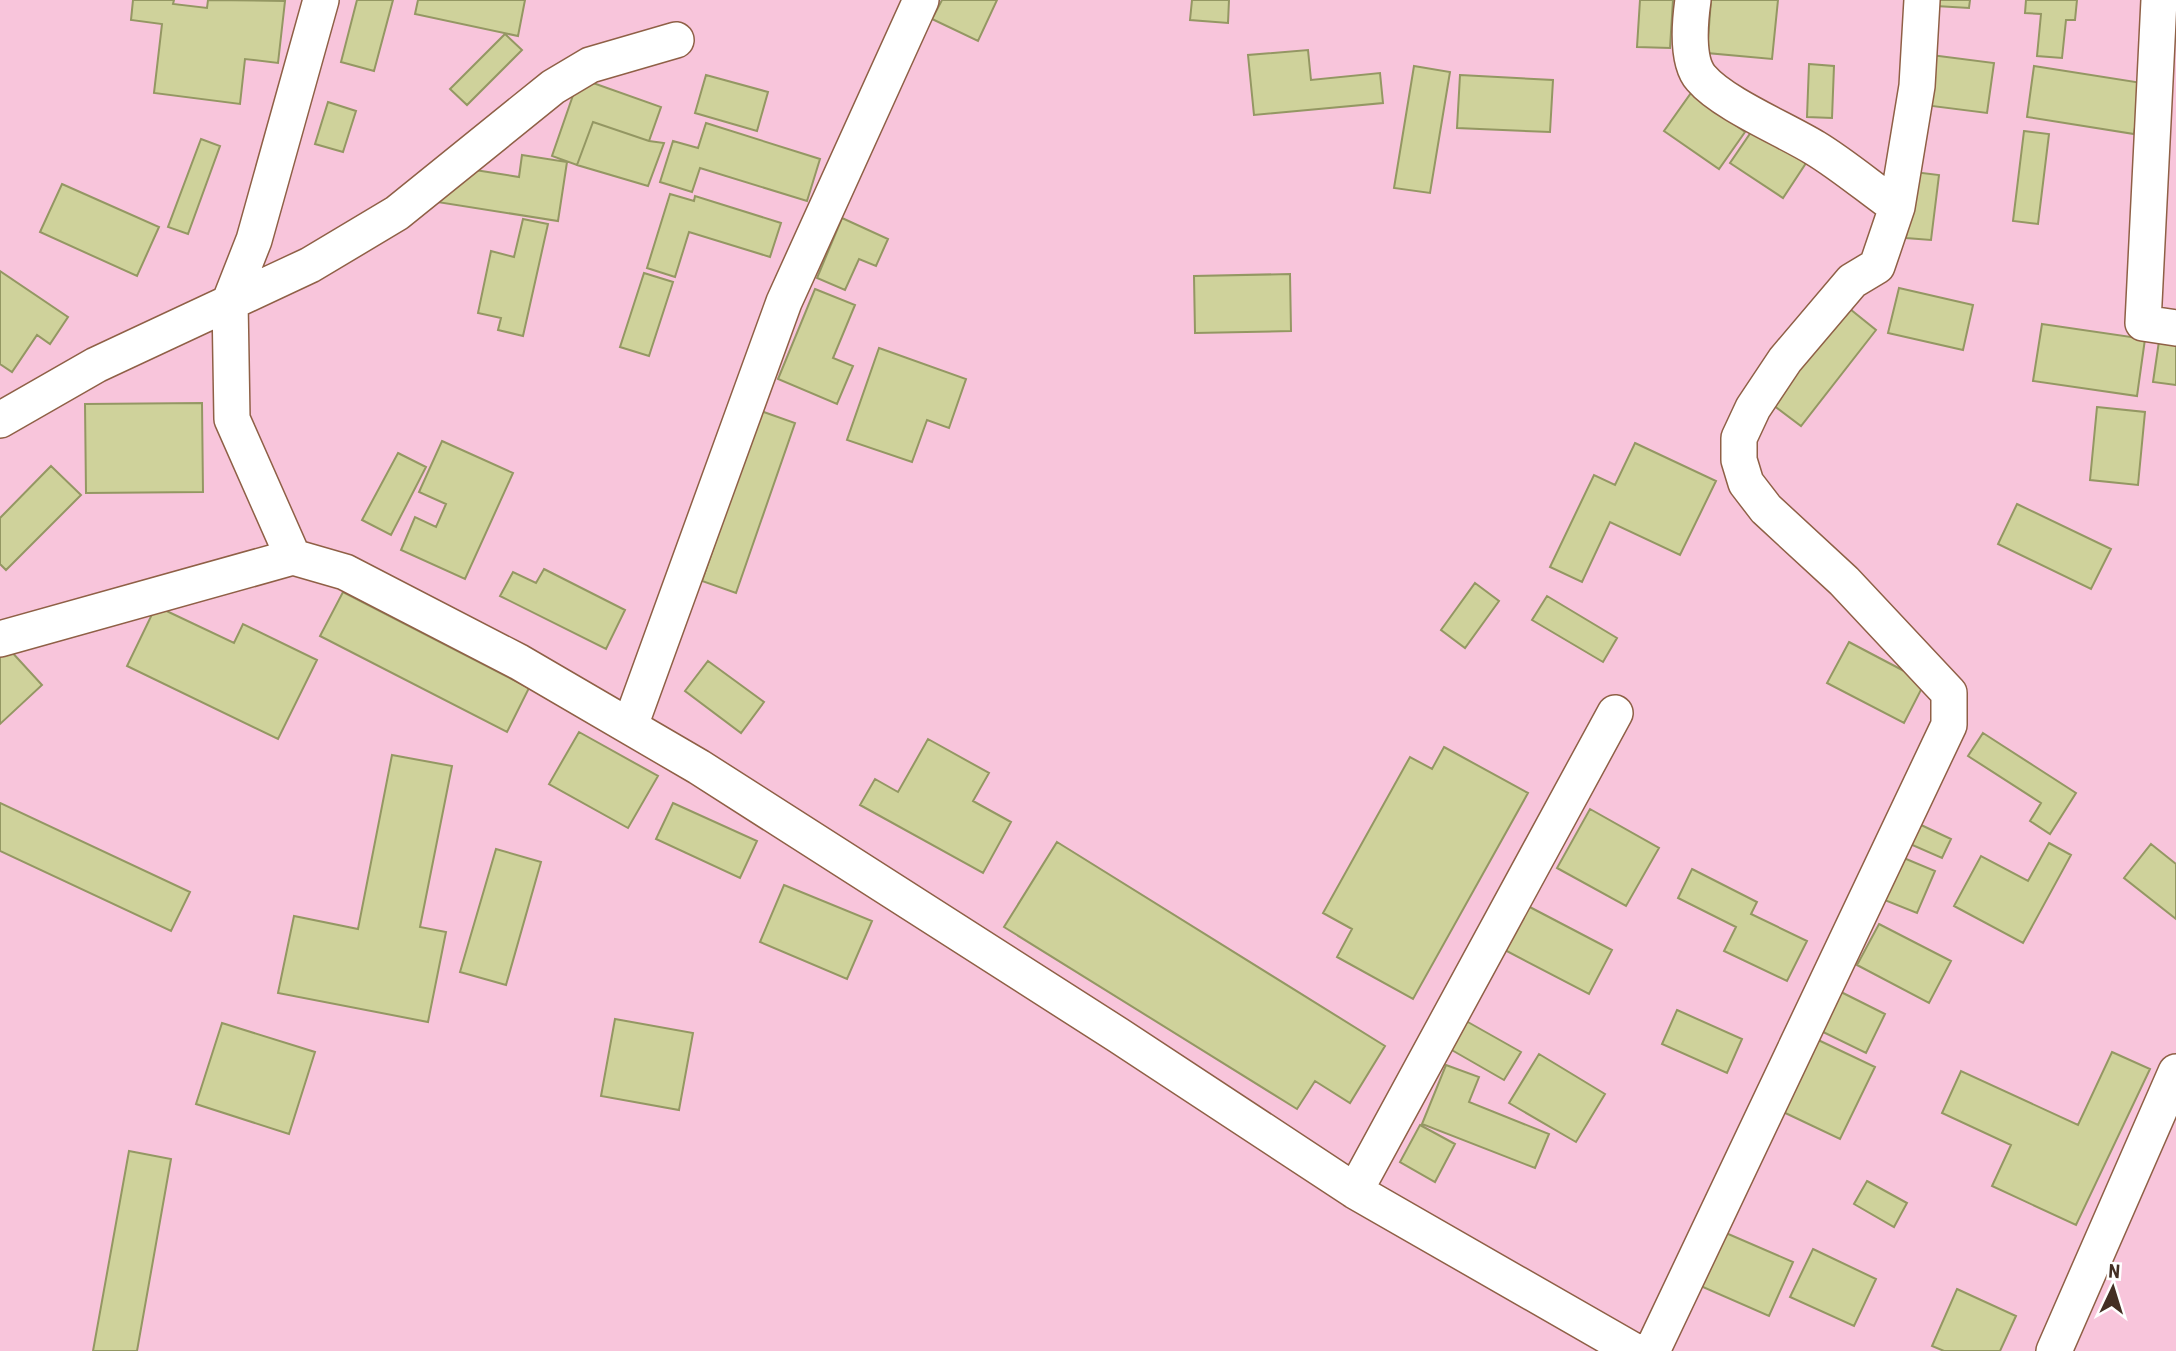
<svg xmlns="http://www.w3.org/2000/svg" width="2176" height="1351" font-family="'Roboto Condensed',sans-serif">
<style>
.green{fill:#f8c5db}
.building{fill:#cfd29b;stroke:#949763;stroke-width:2}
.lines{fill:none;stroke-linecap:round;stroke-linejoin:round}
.minor-casing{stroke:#8f6046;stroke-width:38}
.minor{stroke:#fff;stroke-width:35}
</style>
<rect width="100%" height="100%" fill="#fae5d9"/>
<!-- green -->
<path class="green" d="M0 0H2176V1351H0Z"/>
<!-- building -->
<path class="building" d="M133 0H174L173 4 207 8 208 0 285 1 278 63 245 59 240 104 154 93 162 24 131 20Z
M357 0H393L374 71 341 62Z
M418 0H525L518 36 415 14Z
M942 0H997L978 41 932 19Z
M1192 0H1229L1228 23 1190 20Z
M1640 0H1673L1670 48 1637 47Z
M1711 0H1778L1772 59 1707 53Z
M1936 0H1970L1969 8 1936 6Z
M2026 0H2077L2075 20H2066L2062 58 2037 56 2041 14 2025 13Z
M505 34 522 50 467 105 450 89Z
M1308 50 1311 80 1380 73 1383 103 1254 115 1248 55Z
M1931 55 1994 63 1987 113 1924 105Z
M1809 64 1834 66 1832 118 1807 117Z
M1414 66 1450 72 1430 193 1394 188Z
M2034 66 2142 83 2134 134 2027 117Z
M706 75 768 92 757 131 695 113Z
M1460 75 1553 80 1550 132 1457 128Z
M579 78 661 107 649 141 593 122 577 165 552 156Z
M1691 93 1745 132 1719 169 1664 131Z
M328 102 356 111 343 152 315 144Z
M1760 119 1812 154 1783 198 1730 163Z
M593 122 649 141 664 143 648 186 577 165Z
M706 123 820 159 807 201 700 168 692 192 660 182 673 141 698 148Z
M2024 131 2049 134 2038 224 2013 221Z
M201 139 220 146 188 234 168 227Z
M522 155 567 162 558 221 431 201 437 164 519 177Z
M1914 172 1939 175 1931 240 1906 238Z
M62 184 159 227 137 276 40 232Z
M670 194 694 201 695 196 781 223 770 257 689 232 675 277 647 268Z
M842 218 888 239 876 266 859 259 845 290 817 278Z
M523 219 548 224 523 336 498 330 501 318 478 313 491 251 514 257Z
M0 271 68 317 50 344 37 335 12 372 0 364Z
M644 273 673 282 649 356 620 347Z
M1290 274 1291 331 1195 333 1194 276Z
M1899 288 1973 305 1963 350 1888 333Z
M815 289 855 305 833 358 853 366 837 404 778 379Z
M1845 305 1876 330 1801 426 1769 402Z
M2042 324 2145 339 2137 396 2033 381Z
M2159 341 2176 343V385L2153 382Z
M879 348 966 379 949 428 927 420 912 462 847 440Z
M202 403 203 492 86 493 85 404Z
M2097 407 2145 412 2138 485 2090 480Z
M761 411 795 423 736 593 702 581Z
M442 441 513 473 465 579 401 550 415 517 436 527 446 504 419 492Z
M1635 443 1716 481 1680 555 1610 522 1582 582 1550 567 1594 475 1615 485Z
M398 453 426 467 391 535 362 520Z
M51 466 81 495 6 570 0 564V518Z
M2017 504 2111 549 2091 589 1998 544Z
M544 569 625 610 606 649 500 596 513 572 536 583Z
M1475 583 1499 601 1465 648 1441 630Z
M343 592 529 688 507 732 320 636Z
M1547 596 1617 638 1603 662 1532 620Z
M156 606 234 643 243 624 317 660 278 739 127 666Z
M1849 642 1925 682 1904 723 1827 683Z
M9 649 42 685 0 724V657Z
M708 661 764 702 741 733 685 691Z
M579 732 658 776 628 828 549 784Z
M1983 733 2076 793 2050 834 2030 821 2041 803 1968 756Z
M928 739 989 773 973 801 1011 822 983 873 860 805 875 779 898 792Z
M1444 747 1528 793 1413 999 1337 957 1352 929 1323 913 1410 757 1432 769Z
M392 755 452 766 420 927 446 932 428 1022 278 993 294 916 358 929Z
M0 803 190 892 171 931 0 851Z
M673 803 757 841 740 878 656 839Z
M1590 809 1659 848 1626 906 1557 868Z
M1919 824 1951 839 1942 858 1910 844Z
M1057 842 1385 1046 1350 1103 1315 1081 1297 1109 1004 927Z
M2049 843 2071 855 2023 943 1954 906 1981 856 2028 881Z
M2151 844 2176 864V919L2124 878Z
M496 849 541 862 506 985 460 972Z
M1899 856 1935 871 1917 913 1882 899Z
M1692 869 1757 902 1751 914 1807 941 1787 981 1724 951 1736 927 1678 898Z
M784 885 872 921 847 979 760 942Z
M1524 904 1612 950 1589 994 1501 948Z
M1879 924 1951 961 1929 1003 1857 965Z
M1839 991 1885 1014 1866 1053 1819 1030Z
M1677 1010 1742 1039 1727 1073 1662 1044Z
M1459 1017 1521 1052 1504 1080 1443 1045Z
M615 1019 693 1033 679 1110 601 1096Z
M222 1023 315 1052 289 1134 196 1104Z
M1814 1038 1875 1067 1840 1139 1779 1110Z
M2112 1052 2150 1069 2076 1225 1992 1186 2011 1145 1942 1113 1961 1071 2078 1125Z
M1539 1054 1605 1094 1576 1142 1509 1103Z
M1446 1065 1479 1077 1469 1102 1549 1134 1535 1168 1422 1124Z
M1420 1125 1455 1144 1435 1182 1400 1162Z
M129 1151 171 1159 137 1351H93Z
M1867 1181 1907 1203 1894 1227 1854 1204Z
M1719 1230 1793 1262 1769 1316 1696 1284Z
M1813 1249 1876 1279 1854 1326 1790 1297Z
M1957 1289 2016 1316 2000 1351H1944L1932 1346Z"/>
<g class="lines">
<defs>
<path id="minor" d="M1693 0C1690 21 1686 61 1701 78 1723 104 1784 129 1815 148 1843 165 1870 188 1897 207
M2159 0 2143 323 2176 328
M0 420 96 365 310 265 397 213 553 87 590 65 676 40
M293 557 232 419 230 301 254 240 321 0
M0 639 293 557 345 572 519 662 699 767 1118 1035 1355 1191 1634 1351
M630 726 784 302 921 0
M1355 1191 1615 713
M1652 1351 1949 725V693L1844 581 1766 509 1746 483 1739 460V438L1753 408 1785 360 1852 281 1877 266 1897 207 1917 86 1922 0
M2054 1351 2176 1072"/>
</defs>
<!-- minor casing -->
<use href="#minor" class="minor-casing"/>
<!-- minor -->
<use href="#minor" class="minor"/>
</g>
<!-- north arrow -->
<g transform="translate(2113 1288) rotate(4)" stroke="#ffffff" stroke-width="5" paint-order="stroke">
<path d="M0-5L12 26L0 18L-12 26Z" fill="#442f24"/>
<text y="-10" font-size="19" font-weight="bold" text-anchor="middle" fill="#442f24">N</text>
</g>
</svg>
